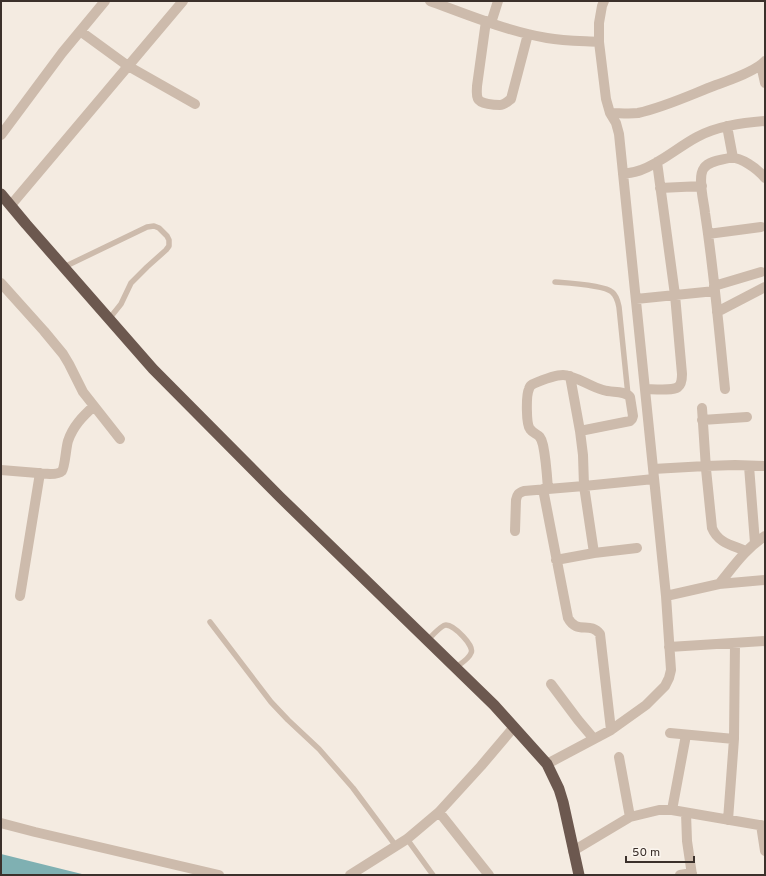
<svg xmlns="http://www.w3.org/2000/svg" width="766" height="876" font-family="Overpass,sans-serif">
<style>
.water{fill:#7fb0b2}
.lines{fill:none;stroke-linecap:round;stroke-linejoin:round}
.service{stroke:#cdbbac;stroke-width:5.5}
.minor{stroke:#cdbbac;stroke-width:10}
.trunk{stroke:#6c584f;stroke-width:11}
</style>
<rect width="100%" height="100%" fill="#f4ebe1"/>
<!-- water -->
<path class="water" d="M1 854 86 875H1Z"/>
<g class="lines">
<!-- service -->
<path class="service" d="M64 267 147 227 154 226 159 228 167 236 169 240V246L166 250 147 267 131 283 121 304 109 319
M555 282C568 283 604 285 612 292 617 296 618 302 619 307L628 395
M210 622 271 702 288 720 319 749 353 788 396 846
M427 641C431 637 441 625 446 625 454 625 475 646 471 653 469 659 460 664 455 668
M407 839 433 875"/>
<!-- minor -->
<path class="minor" d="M430 1C468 15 507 31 547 38 564 41 582 41 599 42
M486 21 477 86C477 90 476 95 478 99 480 104 495 105 500 105 504 105 508 101 511 99L528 34
M491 23 498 1
M80 31 128 66 195 104
M761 65 765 83
M610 113C619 113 629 114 638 113 665 107 690 95 716 85 730 80 756 71 765 61
M727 126 733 158
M1 135 62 53 105 1
M623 174C629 173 636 172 641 170 661 163 678 147 697 137 717 126 742 123 765 121
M660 188 702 186
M11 205 183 1
M708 234 761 227
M1 283 44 331 63 354 69 364 83 392 120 439
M714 286 761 272
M636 299 715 291
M717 312 765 287
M570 376 580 431 583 455 584 486 594 553
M645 389C652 389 673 391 678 387 682 384 682 378 682 374L675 295 657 162
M725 389C719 330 714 271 705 213 704 202 697 177 704 168 709 161 721 160 729 158 740 156 758 169 765 178
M702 408 706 469 712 528C718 543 732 545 746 551
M702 420 747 417
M749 466 755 543
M653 469 706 466 735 465 765 466
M1 470 50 474C54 474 59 474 62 471 65 467 66 447 68 441 73 426 83 416 94 406
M543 489 568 618C577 635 590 621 600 634L611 730
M548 489C547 475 546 459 543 445 540 432 535 436 530 429 526 424 526 395 529 389 530 386 530 386 533 384 540 381 555 375 563 375 574 375 591 387 603 390 612 393 624 390 630 397L633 416 632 419 630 421 580 431
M515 531 516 500C517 495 518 493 524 491L584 486 654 479
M556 560 594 553 637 548
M719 584C733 567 746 548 765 536
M20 596 40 473
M666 596 719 584 765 580
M669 647 765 641
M551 684 578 720 594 739
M670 733 734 739
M619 757 630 817
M547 764 611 730 646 705 665 686 669 678 671 670 666 596 619 134 616 123 610 113 606 99 599 42V23L602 6 604 1
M672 810 686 735
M439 812 489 875
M686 813 687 841 692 875
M728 820 734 739 735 643
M1 823 35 832 219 875
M761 825 765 851
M573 851 630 817 659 810H672L765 826
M350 875 407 839 439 812 481 766 514 727
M680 875 692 873"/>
<!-- trunk -->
<path class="trunk" d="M1 194 26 224 153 369 280 497 494 705 547 764 559 789 563 802 579 875"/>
</g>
<!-- border -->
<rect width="766" height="876" fill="none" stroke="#3b302b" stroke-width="4"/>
<!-- scale -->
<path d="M626 856v6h68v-6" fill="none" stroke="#3b302b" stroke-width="2"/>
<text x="632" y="856" font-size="12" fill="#3b302b" stroke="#fbf5ee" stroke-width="3" paint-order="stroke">50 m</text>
</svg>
